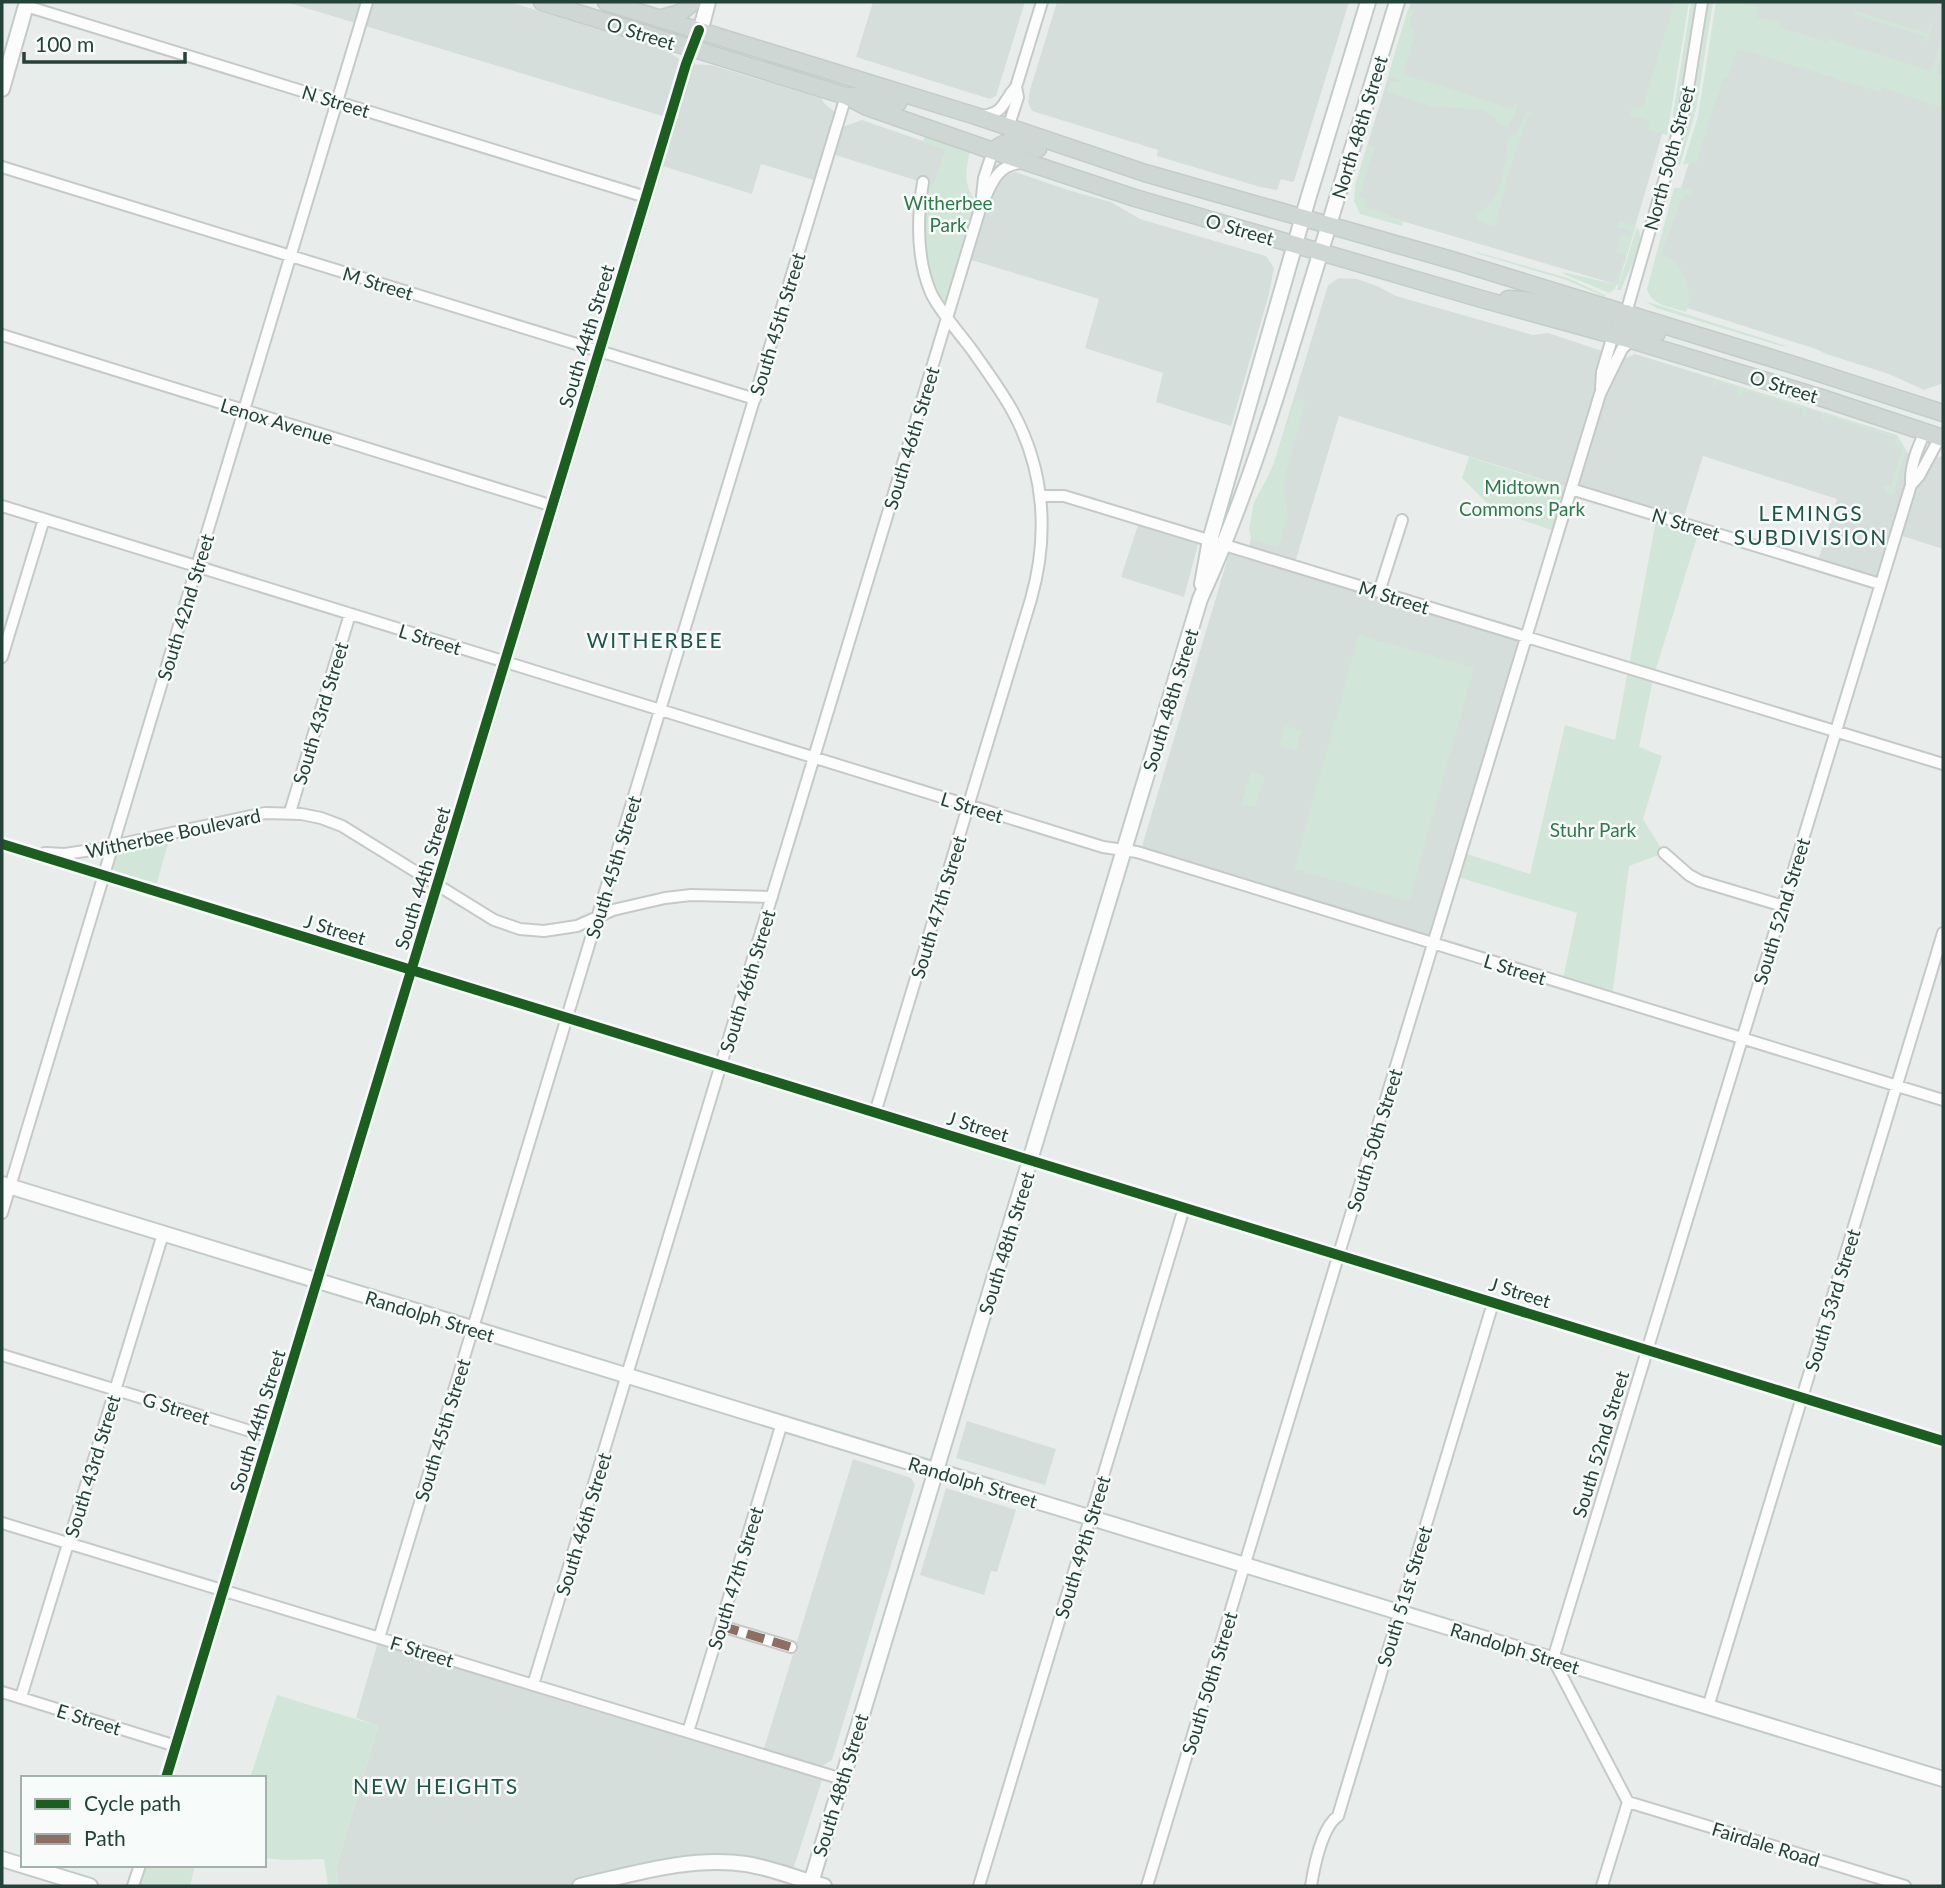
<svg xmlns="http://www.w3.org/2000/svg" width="1945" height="1888" font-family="Lato,sans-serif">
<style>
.built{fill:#d6dedb}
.green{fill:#d1e6d8}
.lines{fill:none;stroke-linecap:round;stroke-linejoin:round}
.street-casing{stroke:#c5cac8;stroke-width:14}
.secondary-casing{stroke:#c3cbc8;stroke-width:18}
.primary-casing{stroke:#c3ccc9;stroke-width:19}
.street{stroke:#fcfcfc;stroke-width:10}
.secondary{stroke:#fcfcfc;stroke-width:14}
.primary{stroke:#cfd7d5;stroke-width:16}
.quiet{stroke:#8d6e63;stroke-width:9;stroke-dasharray:18 9;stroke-linecap:butt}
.cycleway-casing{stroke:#f7fbf9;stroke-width:15}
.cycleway{stroke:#1b5e20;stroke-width:10}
.labels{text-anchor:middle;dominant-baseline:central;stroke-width:5;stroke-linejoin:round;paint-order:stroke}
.street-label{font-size:19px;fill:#24423a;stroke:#f7fbf9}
.park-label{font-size:19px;fill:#2d7a4b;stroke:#f7fbf9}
.neighbourhood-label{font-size:21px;letter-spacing:2px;fill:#1f5548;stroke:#f7fbf9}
</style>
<rect width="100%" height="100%" fill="#e8edeb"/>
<!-- built -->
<path class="built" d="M286 2H510L666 50 686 64 711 65 821 98 825 104 840 116 836 129 862 120 946 149 934 186 829 153 820 182 761 164 752 194 656 164 669 118Z
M873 2H1025L996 96 990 99 856 57Z
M1057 2H1349L1294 181 1292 182 1281 179 1277 190 1260 187 1157 156 1158 150 1032 111 1028 102 1030 90Z
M1411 2H1687L1668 114 1618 285 1358 208 1356 182Z
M1719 2H1943V383L1924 390 1889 374 1826 354 1816 349 1687 308 1659 258 1702 121Z
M1015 172 1068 190 1111 202 1140 219 1266 256 1274 268 1269 294 1231 426 1156 402 1163 373 1085 348 1099 299 965 258 993 181Z
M1339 278 1357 279 1377 286 1396 296 1533 335 1548 333 1608 353 1602 372 1616 362 1635 354 1897 435 1913 462 1911 484 1927 459 1943 456V549L1896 534 1880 584 1817 564 1837 499 1703 456 1682 523 1339 416 1294 566 1527 637 1434 943 1140 853 1231 547 1248 552 1259 497 1274 463 1328 285Z
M1140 519 1200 537 1184 597 1121 577Z
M967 1421 1056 1449 1045 1485 956 1458Z
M853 1459 911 1478 915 1485 832 1760 822 1766 818 1771 824 1774 791 1876 732 1863 580 1886H338L336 1868 378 1726 356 1718 379 1638 762 1755Z
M946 1488 1016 1510 997 1572 991 1571 984 1595 920 1575Z"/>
<!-- green -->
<path class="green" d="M1677 2H1689L1667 135 1649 130 1648 127 1650 121 1630 115 1632 107 1639 109 1640 106H1643L1674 4H1676Z
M1691 2H1695C1692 25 1682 120 1670 133Z
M1709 2H1713L1696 110 1680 165H1679L1678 161 1692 111Z
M1716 2H1751L1750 5 1758 7 1756 17 1779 22 1778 27 1827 42 1829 39 1931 71 1943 32V51L1936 73 1943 76V108L1882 87 1880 92 1737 48 1727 78H1723L1698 157 1700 160 1683 165 1698 116Z
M1408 9 1414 10 1410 24 1415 34 1403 74 1512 109 1515 104 1517 106 1514 116 1507 126H1501L1492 115 1482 110 1431 106 1387 92 1390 81 1397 82 1399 81 1397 78 1388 76Z
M1855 11 1927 33 1931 22 1933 23 1925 45 1926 37 1853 14Z
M1531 111 1530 116 1528 115 1508 175 1495 226 1478 221 1476 216C1481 211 1488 206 1493 200 1503 185 1507 157 1508 140L1511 136 1517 134 1527 113Z
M925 135 970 151C964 179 964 184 980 209L947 316 923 267V182L934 185 946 149 923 142Z
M1368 144 1375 147 1359 196 1367 199 1365 207 1389 214 1388 217 1403 222 1402 226 1360 214 1354 201 1355 185Z
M1674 188C1680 187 1691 188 1693 194L1690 196 1685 194 1683 199H1681L1662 254 1664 257 1667 256C1684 266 1694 293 1686 312 1671 307 1651 306 1647 289Z
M1619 221 1636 226 1627 255 1616 252 1621 234 1630 236 1631 232 1626 229 1617 228Z
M1637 227C1648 242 1626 274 1621 290H1617Z
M1473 251 1568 278 1605 295V297L1566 280 1479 254Z
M1623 258 1626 259 1615 289 1609 293 1564 274 1563 272 1614 284 1621 268Z
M1645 301 1787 346H1781L1656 308Z
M1714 379 1808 407 1805 416H1802L1803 409 1744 390 1742 397 1737 396 1738 388 1718 382 1714 388 1713 383Z
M1296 399 1301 400 1305 404 1285 475 1284 490 1288 517 1280 543 1277 547 1251 538 1249 529 1254 502 1271 471Z
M1824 412 1898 437 1906 450 1893 495 1887 494 1883 487 1886 485 1891 487 1902 449 1895 445 1896 438 1825 415 1822 422 1821 414Z
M1469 457 1571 489 1558 532 1495 511 1462 478Z
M1657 515 1700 528 1654 675 1639 747 1662 756 1643 819 1664 853 1629 866 1612 998 1562 983 1577 913 1454 876 1461 852 1530 874 1565 725 1615 740Z
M1359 635 1474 668 1409 901 1294 869Z
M1285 726 1302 731 1296 751 1279 746Z
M1251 772 1265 776 1255 808 1242 804Z
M169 840 156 886 118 874C93 850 156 843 169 840Z
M277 1695 378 1726 336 1868 338 1886H328L324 1859 285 1860 264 1858V1778H250Z
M140 1865H195L190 1886H133Z"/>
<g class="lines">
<defs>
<path id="street" d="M26 6 646 197
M981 116C1006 113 1001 103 1016 87L1042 2
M1008 128 1018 97 1016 87
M2 167 755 399
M982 196 984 178 993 151
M1626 313 1685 108 1702 2
M2 335 553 506
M1601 388 1602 372 1613 335
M1911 485 1919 476 1940 437
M1571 489 1880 584
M1041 496H1064L1943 764
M2 506 1103 847 1137 852 1943 1100
M1379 592 1402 520
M2 657 44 519
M290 812 350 614
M2 844 1943 1441
M45 853 65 854 98 849 265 813 301 814 321 818 342 826 494 920 520 929 544 931 577 926 613 910 665 898 691 895 772 897
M1664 853 1689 875 1700 881 1783 906
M875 1113 1031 599C1049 536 1045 471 1013 412 1001 390 986 370 972 350 959 332 940 312 931 293 916 258 917 219 923 182
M2 1213 367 2
M2 1355 270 1437
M2 1523 842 1779
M721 1626 791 1647
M379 1638 846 96
M533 1685 980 209C990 188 995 164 1022 163
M2 1692 176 1746
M21 1697 163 1234
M1708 1707 1943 933
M688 1732 782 1423
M166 1778 692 48
M1628 1802 1905 1886
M133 1886 140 1865
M979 1886 1184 1208
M1147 1886 1600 394 1622 349 1631 340
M1311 1886C1314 1867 1322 1827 1338 1816L1493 1303
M1602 1886 1628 1802 1553 1659 1911 485C1910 466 1917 449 1925 432"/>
<path id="secondary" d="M692 48 703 21 708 2
M2 89 27 2
M1202 584 1210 540 1308 199 1368 2
M2 1184 1943 1779
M2 1859 90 1886
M580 1886C634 1874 689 1856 746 1864 772 1868 798 1879 824 1886
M810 1886 1200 599C1237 518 1265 434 1291 349 1327 233 1362 117 1397 2"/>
<path id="primary" d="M542 2 846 96 867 107 993 151 1135 198 1485 300 1631 340 1819 397 1943 438
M606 2 976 116 1145 173 1455 261 1794 365 1943 413
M662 18 680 13 693 2
M849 96 870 95 898 103
M993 151C1010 136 1018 142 1038 149
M1508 299C1540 297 1601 331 1626 313
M1613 335C1631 325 1637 328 1657 333"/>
</defs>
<!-- street casing -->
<use href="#street" class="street-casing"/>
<!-- secondary casing -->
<use href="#secondary" class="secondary-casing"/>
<!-- primary casing -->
<use href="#primary" class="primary-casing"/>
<!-- street -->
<use href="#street" class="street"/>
<!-- secondary -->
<use href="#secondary" class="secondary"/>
<!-- primary -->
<use href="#primary" class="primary"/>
<!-- quiet -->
<path class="quiet" d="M721 1626 791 1647"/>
<defs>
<path id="cycleway" d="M2 844 1943 1441
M166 1778 646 197 686 64 699 30"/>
</defs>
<!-- cycleway casing -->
<use href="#cycleway" class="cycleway-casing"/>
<!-- cycleway -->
<use href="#cycleway" class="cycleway"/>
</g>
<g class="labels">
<!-- street labels -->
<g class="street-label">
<text transform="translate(641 33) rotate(17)">O Street</text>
<text transform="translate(336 101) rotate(17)">N Street</text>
<text transform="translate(1359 127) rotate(-73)">North 48th Street</text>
<text transform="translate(1669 158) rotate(-75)">North 50th Street</text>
<text transform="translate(1240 229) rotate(16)">O Street</text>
<text transform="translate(378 283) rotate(17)">M Street</text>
<text transform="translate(777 324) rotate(-73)">South 45th Street</text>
<text transform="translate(586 336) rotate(-73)">South 44th Street</text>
<text transform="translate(1784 386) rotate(17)">O Street</text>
<text transform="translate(277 421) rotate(17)">Lenox Avenue</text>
<text transform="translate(911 438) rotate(-73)">South 46th Street</text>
<text transform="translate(1686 524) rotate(17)">N Street</text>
<text transform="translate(1394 597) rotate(17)">M Street</text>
<text transform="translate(185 607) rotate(-73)">South 42nd Street</text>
<text transform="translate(430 639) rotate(17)">L Street</text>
<text transform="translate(1170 700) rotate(-73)">South 48th Street</text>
<text transform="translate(320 713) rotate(-73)">South 43rd Street</text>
<text transform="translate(972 807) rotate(17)">L Street</text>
<text transform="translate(173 833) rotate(-12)">Witherbee Boulevard</text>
<text transform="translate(613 867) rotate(-73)">South 45th Street</text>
<text transform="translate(422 878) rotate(-73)">South 44th Street</text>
<text transform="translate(938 907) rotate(-73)">South 47th Street</text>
<text transform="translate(1781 911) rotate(-73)">South 52nd Street</text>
<text transform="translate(335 929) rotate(17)">J Street</text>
<text transform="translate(1515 969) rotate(17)">L Street</text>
<text transform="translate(747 981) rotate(-73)">South 46th Street</text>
<text transform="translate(978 1126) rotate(17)">J Street</text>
<text transform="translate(1374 1140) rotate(-73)">South 50th Street</text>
<text transform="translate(1006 1243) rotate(-73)">South 48th Street</text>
<text transform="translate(1520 1292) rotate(17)">J Street</text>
<text transform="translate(1832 1300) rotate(-73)">South 53rd Street</text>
<text transform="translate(430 1316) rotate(17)">Randolph Street</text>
<text transform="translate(176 1408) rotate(17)">G Street</text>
<text transform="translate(257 1421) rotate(-73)">South 44th Street</text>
<text transform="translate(442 1430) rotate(-73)">South 45th Street</text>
<text transform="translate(1600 1444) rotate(-73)">South 52nd Street</text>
<text transform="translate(92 1466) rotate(-73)">South 43rd Street</text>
<text transform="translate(973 1482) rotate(17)">Randolph Street</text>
<text transform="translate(583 1524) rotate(-73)">South 46th Street</text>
<text transform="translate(1082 1547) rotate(-73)">South 49th Street</text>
<text transform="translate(735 1578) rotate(-73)">South 47th Street</text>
<text transform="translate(1404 1596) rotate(-73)">South 51st Street</text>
<text transform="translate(1515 1648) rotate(17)">Randolph Street</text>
<text transform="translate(422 1651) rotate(17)">F Street</text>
<text transform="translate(1209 1683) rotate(-73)">South 50th Street</text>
<text transform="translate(89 1719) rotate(17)">E Street</text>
<text transform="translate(840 1785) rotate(-73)">South 48th Street</text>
<text transform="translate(1766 1844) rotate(17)">Fairdale Road</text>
</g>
<!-- park labels -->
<g class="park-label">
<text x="948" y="202">Witherbee<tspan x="948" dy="22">Park</tspan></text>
<text x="1522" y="486">Midtown<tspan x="1522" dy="22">Commons Park</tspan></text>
<text x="1593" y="829">Stuhr Park</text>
</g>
<!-- neighbourhood labels -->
<g class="neighbourhood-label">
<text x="1811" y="512">LEMINGS<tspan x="1811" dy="24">SUBDIVISION</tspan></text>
<text x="655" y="639">WITHERBEE</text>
<text x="436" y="1785">NEW HEIGHTS</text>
</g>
</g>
<!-- border -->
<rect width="1945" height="1888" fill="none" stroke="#24423a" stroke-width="7"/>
<!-- legend -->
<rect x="21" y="1776" width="245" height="91" fill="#f7fbf9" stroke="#a3b1ad" stroke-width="2"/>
<rect x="35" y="1799" width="35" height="10" fill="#1b5e20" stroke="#a3b1ad" stroke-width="2"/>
<text x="84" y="1811" font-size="21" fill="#24423a">Cycle path</text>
<rect x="35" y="1834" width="35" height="10" fill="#8d6e63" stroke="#a3b1ad" stroke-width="2"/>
<text x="84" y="1846" font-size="21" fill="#24423a">Path</text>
<!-- scale -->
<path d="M24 52v10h161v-10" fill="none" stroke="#24423a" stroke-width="3.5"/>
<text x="35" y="52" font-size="21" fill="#24423a" stroke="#f7fbf9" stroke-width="5" paint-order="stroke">100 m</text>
</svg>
